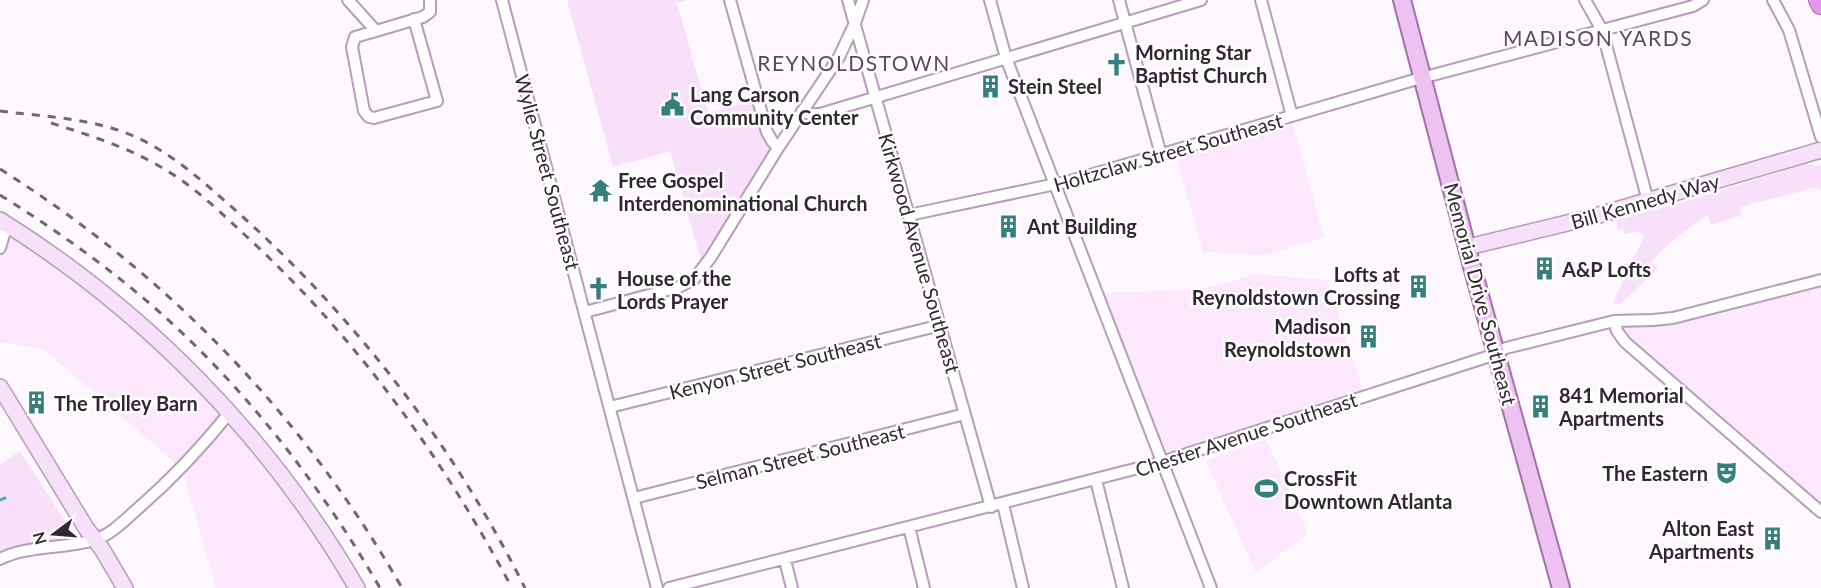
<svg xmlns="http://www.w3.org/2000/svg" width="1821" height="588" font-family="Lato,sans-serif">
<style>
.built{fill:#fce8fd}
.green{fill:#f8e0fa}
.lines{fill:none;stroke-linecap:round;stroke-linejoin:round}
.stream{stroke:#4fadad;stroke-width:3}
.street-casing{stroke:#b69db9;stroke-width:14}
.secondary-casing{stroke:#b69db9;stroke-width:18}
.primary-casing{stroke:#a570aa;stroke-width:20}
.highway-casing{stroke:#a570aa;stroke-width:22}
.street{stroke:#fff;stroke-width:10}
.secondary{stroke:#f7e0f9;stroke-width:15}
.primary{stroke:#eec1f3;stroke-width:16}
.highway{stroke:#e398eb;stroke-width:20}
.rail{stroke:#706771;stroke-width:3;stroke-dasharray:8 8;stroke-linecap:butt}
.labels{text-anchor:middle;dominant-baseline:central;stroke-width:5;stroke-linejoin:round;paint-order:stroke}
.poi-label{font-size:20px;font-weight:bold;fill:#312732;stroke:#fff;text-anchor:start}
.street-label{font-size:20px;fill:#312732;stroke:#fff}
.neighbourhood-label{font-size:21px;letter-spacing:1.5px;fill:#5e4760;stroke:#fff}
</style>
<rect width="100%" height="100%" fill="#fdf8fe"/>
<!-- built -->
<path class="built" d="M1292 121 1324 237 1266 255 1203 252 1176 157Z
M0 219 118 300 227 404 363 588H216L182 469 45 350 0 342Z
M1255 274 1327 280 1365 396 1162 461 1097 293 1187 290 1214 286Z
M1821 280V505L1625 342 1614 321 1653 320Z
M1266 439 1308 533 1256 573 1206 461Z"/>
<!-- green -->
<path class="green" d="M567 0H687L677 3 708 113 758 99 774 156 701 261 670 151 613 167Z
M1805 164 1821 166V191L1819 188H1813L1740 207 1742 215 1711 225 1708 215C1686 228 1668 244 1651 262L1658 269 1620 304 1612 305 1644 236 1636 231 1624 234 1623 229 1618 230 1616 220 1688 201Z
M20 451 75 537 0 556V465Z"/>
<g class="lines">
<!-- stream -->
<path class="stream" d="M0 500 5 498"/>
<defs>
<path id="street" d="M348 0 376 31 423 17 430 12V0
M502 0 657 588
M730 0 767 132 772 141 778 148
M848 0 991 507
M990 0 1006 58 1211 588
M1119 0 1161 155
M1261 0 1292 116
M1585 0 1602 30 1648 201
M1773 0 1789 30 1821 137
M376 31 355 37 352 47 364 111 369 117 374 118 437 101 414 19
M802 111 810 114H820L1201 0
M909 215 1070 181 1414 80 1693 6 1703 0
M0 248 7 224
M585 312 679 287 695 278 711 257 778 148 839 57 855 23 863 0
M1614 321 1617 331 1625 342 1821 512
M610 407 941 325
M1096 480 1123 588
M634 498 965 414
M1003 504 1023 588
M909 527 924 588
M0 559C27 545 65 549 94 540 110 535 123 522 135 511 170 481 201 448 230 412
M785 560 792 588
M669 588 1162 462 1487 357 1506 348 1614 321 1653 320 1673 318 1821 280"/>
<path id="secondary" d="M0 220C147 312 270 438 357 588
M1468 247 1592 217 1821 150
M0 387 86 528 102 549 125 588"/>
<path id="primary" d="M1402 0 1471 263 1561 588"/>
<path id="highway" d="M1819 0 1821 4"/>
</defs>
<!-- street casing -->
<use href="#street" class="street-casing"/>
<!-- secondary casing -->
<use href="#secondary" class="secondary-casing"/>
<!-- primary casing -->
<use href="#primary" class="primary-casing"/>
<!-- highway casing -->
<use href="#highway" class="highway-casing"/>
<!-- street -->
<use href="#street" class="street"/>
<!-- secondary -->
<use href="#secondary" class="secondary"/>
<!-- primary -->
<use href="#primary" class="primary"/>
<!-- highway -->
<use href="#highway" class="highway"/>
<!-- rail -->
<path class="rail" d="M0 111C46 117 95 118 138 138 178 157 210 188 243 217 359 322 455 448 525 588
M51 123C89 135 130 148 164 169 194 186 220 212 245 235 356 337 441 455 512 588
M0 169C168 275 303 415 402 588
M0 195C58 231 115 272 165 317 250 394 323 489 380 588"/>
</g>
<!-- icons -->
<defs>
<symbol id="church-bare" viewBox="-9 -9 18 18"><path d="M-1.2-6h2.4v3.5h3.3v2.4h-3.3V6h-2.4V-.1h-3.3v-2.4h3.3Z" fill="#367f7f" stroke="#fff" stroke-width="2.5" paint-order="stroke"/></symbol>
<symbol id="building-bare" viewBox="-9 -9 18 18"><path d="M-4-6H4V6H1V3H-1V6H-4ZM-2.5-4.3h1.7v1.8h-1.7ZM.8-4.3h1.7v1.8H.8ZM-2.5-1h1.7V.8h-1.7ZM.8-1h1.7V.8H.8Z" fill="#367f7f" stroke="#fff" stroke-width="2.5" paint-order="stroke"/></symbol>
<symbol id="civic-bare" viewBox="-9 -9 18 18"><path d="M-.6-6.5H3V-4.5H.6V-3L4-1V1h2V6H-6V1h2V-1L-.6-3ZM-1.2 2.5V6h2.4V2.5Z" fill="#367f7f" stroke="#fff" stroke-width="2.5" paint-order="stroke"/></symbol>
<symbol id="temple-bare" viewBox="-9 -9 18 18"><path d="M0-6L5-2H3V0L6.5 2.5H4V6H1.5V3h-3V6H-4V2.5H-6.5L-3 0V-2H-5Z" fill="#367f7f" stroke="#fff" stroke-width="2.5" paint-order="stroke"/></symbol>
<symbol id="theatre-bare" viewBox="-9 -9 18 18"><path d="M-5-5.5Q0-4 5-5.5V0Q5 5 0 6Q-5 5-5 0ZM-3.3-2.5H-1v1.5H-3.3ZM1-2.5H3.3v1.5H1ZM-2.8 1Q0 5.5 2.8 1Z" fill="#367f7f" stroke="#fff" stroke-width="2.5" paint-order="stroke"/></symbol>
<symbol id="stadium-bare" viewBox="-9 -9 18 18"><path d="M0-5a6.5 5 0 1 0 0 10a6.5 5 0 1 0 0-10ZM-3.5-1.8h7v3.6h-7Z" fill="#367f7f" stroke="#fff" stroke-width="2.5" paint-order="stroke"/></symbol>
</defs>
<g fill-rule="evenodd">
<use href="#church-bare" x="1100" y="48" width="33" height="33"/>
<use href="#building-bare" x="974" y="70" width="33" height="33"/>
<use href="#civic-bare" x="656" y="88" width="33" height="33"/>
<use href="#temple-bare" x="584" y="174" width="33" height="33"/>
<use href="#building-bare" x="992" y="210" width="33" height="33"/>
<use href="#building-bare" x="1528" y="252" width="33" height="33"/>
<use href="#building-bare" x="1402" y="270" width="33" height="33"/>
<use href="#church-bare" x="582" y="272" width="33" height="33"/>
<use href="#building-bare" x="1352" y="320" width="33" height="33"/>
<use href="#building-bare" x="20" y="386" width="33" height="33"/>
<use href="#building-bare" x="1524" y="390" width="33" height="33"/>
<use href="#theatre-bare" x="1710" y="456" width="33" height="33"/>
<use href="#stadium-bare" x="1250" y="472" width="33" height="33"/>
<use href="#building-bare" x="1756" y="522" width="33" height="33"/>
</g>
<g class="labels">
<!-- poi labels -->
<g class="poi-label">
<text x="1135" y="52">Morning Star<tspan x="1135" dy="23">Baptist Church</tspan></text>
<text x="1008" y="86">Stein Steel</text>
<text x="690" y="94">Lang Carson<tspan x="690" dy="23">Community Center</tspan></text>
<text x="618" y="180">Free Gospel<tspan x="618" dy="23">Interdenominational Church</tspan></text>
<text x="1027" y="226">Ant Building</text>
<text x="1562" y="269">A&amp;P Lofts</text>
<text x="1400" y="274" text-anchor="end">Lofts at<tspan x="1400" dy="23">Reynoldstown Crossing</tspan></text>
<text x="617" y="278">House of the<tspan x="617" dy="23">Lords Prayer</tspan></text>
<text x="1351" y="326" text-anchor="end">Madison<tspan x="1351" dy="23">Reynoldstown</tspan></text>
<text x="1559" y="395">841 Memorial<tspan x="1559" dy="23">Apartments</tspan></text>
<text x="54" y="403">The Trolley Barn</text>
<text x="1708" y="473" text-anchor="end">The Eastern</text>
<text x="1284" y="478">CrossFit<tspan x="1284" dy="23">Downtown Atlanta</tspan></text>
<text x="1754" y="528" text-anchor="end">Alton East<tspan x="1754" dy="23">Apartments</tspan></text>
</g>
<!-- street labels -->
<g class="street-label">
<text transform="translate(1168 152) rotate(-16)">Holtzclaw Street Southeast</text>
<text transform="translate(548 172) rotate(75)">Wylie Street Southeast</text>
<text transform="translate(1645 201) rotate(-16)">Bill Kennedy Way</text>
<text transform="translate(920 253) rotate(74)">Kirkwood Avenue Southeast</text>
<text transform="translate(1481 294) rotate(75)">Memorial Drive Southeast</text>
<text transform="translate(775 366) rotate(-14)">Kenyon Street Southeast</text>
<text transform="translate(1246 434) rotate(-18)">Chester Avenue Southeast</text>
<text transform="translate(800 456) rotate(-14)">Selman Street Southeast</text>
</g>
<!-- neighbourhood labels -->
<g class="neighbourhood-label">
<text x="1598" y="37">MADISON YARDS</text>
<text x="854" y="62">REYNOLDSTOWN</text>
</g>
</g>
<!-- north arrow -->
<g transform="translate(54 534) rotate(254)" stroke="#ffffff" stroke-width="4.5" paint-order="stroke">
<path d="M0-4.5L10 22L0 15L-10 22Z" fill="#312732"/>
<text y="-9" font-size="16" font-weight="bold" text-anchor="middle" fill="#312732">N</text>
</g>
</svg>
